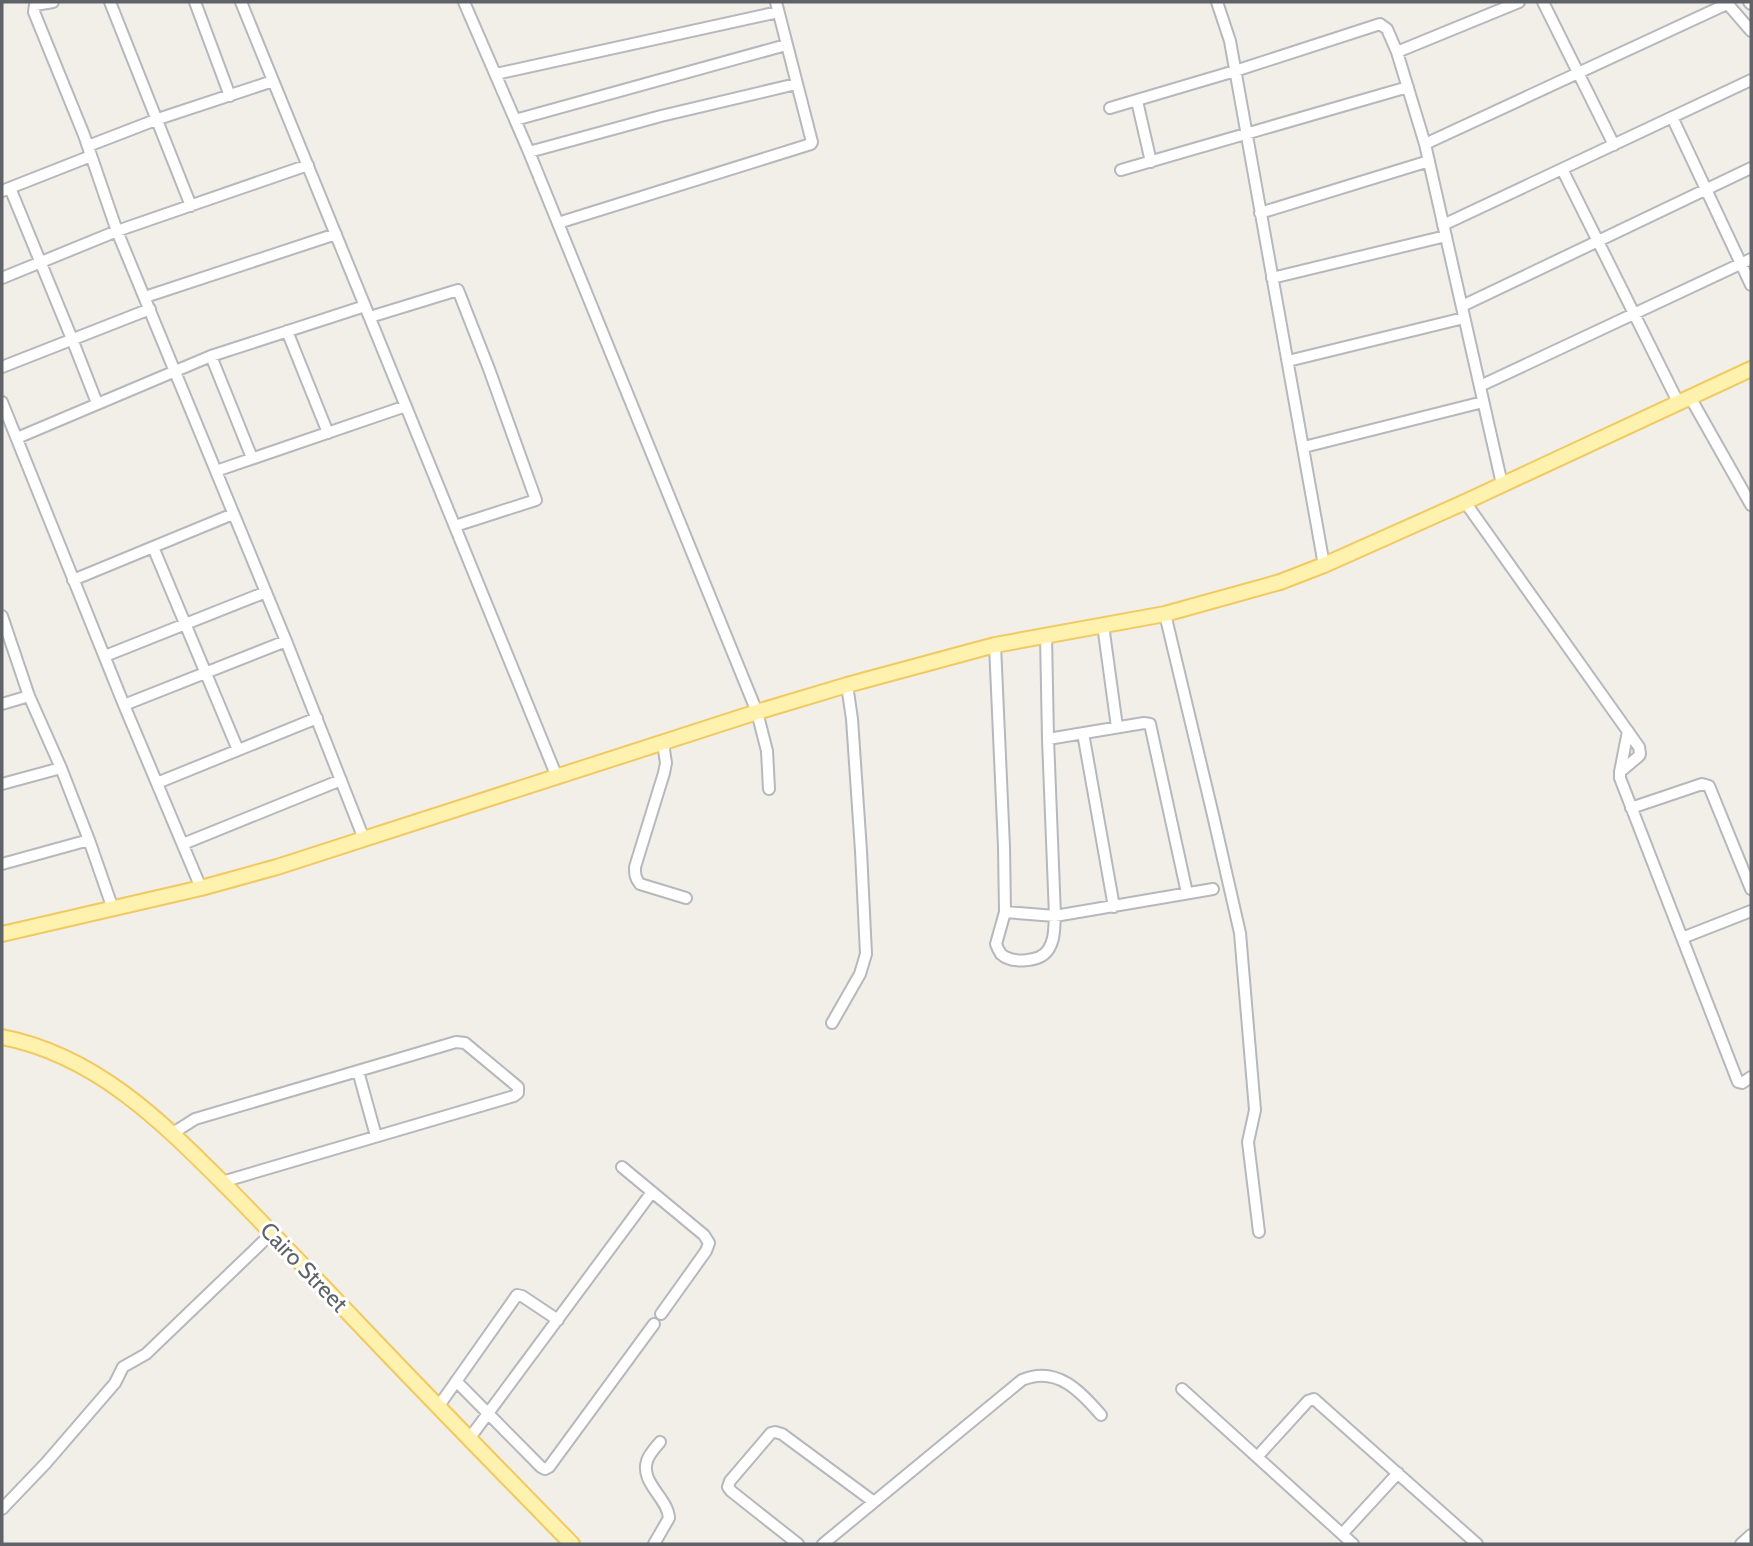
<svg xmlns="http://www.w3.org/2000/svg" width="1753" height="1546" font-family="Cabin,sans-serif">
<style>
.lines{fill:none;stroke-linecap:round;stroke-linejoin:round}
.minor-casing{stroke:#b5b8bc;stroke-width:14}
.major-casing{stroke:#f2c960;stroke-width:18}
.minor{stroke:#fff;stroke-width:10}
.major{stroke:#fff2af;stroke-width:14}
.labels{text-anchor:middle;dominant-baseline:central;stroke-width:6;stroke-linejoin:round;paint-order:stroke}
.street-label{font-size:23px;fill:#5f6368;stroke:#fff}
</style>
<rect width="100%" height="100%" fill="#f1efe8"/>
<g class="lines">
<defs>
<path id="minor" d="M53 2 35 5 34 12 84 135 117 231 286 641 364 839
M110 2 191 206
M195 2 230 96
M241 2 557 777
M464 2 529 152 757 712 767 751 769 789
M1217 2 1230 41 1324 565
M1543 2 1614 145
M1726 2 1751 31
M1749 2 1751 4
M496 74 778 12
M1137 101 1151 162
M1110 108 1235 71 1380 24 1387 29 1397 52
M1672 117 1751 285
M515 120 786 45
M1425 144 1727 4
M88 146 158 119 273 81
M529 152 661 116 796 84
M1562 169 1678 402
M1121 170 1408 87
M10 188 72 339 97 403
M2 191 91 156
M1260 213 1429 161
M558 223 811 144 812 142 776 2
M1443 225 1751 80
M2 278 117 231 308 165
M1272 278 1446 236
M145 297 336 234
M1462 306 1751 168
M370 317 458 290 489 369 536 500 455 526
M287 331 328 433
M211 356 252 458
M1288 361 1464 318
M2 367 150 309
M1480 386 1751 259
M1690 397 1751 505
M2 402 124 705 201 888
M17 438 211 356 365 306
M1304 447 1483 402
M216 471 406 406
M1502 484 1425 144 1397 52 1519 2
M1465 502 1639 747 1640 754 1639 756 1620 772V778L1738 1082 1742 1083 1751 1077
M153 547 238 750
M73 580 233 514
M1165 614 1213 815 1240 933 1255 1110 1248 1142 1259 1232
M2 616 29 696 61 768 89 840 113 909
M1103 625 1117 727
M995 645 1004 847 1005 912 996 944C997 947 999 951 1001 954 1012 964 1040 962 1048 950 1055 940 1054 928 1055 916L1048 739 1046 635
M105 656 266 592
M2 704 29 696
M124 705 286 641
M1083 733 1114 907
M1048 739 1144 723 1150 724 1187 893
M663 743 666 763 664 773 635 867C635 874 635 878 640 884L686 898
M1620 772 1628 731
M157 783 317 718
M2 784 61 768
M1631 808 1702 784 1709 786 1751 889
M183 844 341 780
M2 864 89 840
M1005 912 1055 916 1213 889
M1682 938 1751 911
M832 1023 860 974 866 954 861 851 852 719 847 685
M358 1071 376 1136
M173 1133 195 1119 456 1042 465 1043 518 1087V1093L514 1096 222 1182
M622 1167 704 1235 709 1243 706 1251 661 1314
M456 1381 541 1467 545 1469 549 1467 654 1324
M1182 1389 1353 1544
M438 1407 517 1295 522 1296 558 1320
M469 1439 652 1192
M1257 1457 1308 1401 1314 1399 1477 1544
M2 1509 46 1463 115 1383 123 1367 146 1354 272 1233
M1342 1534 1398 1473
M654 1544 669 1518C668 1498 640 1483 647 1461 649 1454 656 1447 660 1442
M798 1544 731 1491 728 1487 730 1481 771 1433 775 1432 782 1434 874 1502
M823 1544 1022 1380C1057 1365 1081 1392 1101 1415
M1741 1544 1751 1535"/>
<path id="major" d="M2 934 201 888 277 867 757 712 847 685 995 645 1165 614 1280 582 1324 565 1465 502 1751 369
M2 1037C99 1056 165 1125 232 1192 274 1235 316 1279 357 1322 428 1397 500 1470 572 1544"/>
</defs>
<!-- minor casing -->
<use href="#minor" class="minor-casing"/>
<!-- major casing -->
<use href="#major" class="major-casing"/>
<!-- minor -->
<use href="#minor" class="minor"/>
<!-- major -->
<use href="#major" class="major"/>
</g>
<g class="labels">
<!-- street labels -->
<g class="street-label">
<text transform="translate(304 1267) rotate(46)">Cairo Street</text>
</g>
</g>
<!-- border -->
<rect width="1753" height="1546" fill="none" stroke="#5f6368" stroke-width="7"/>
</svg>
